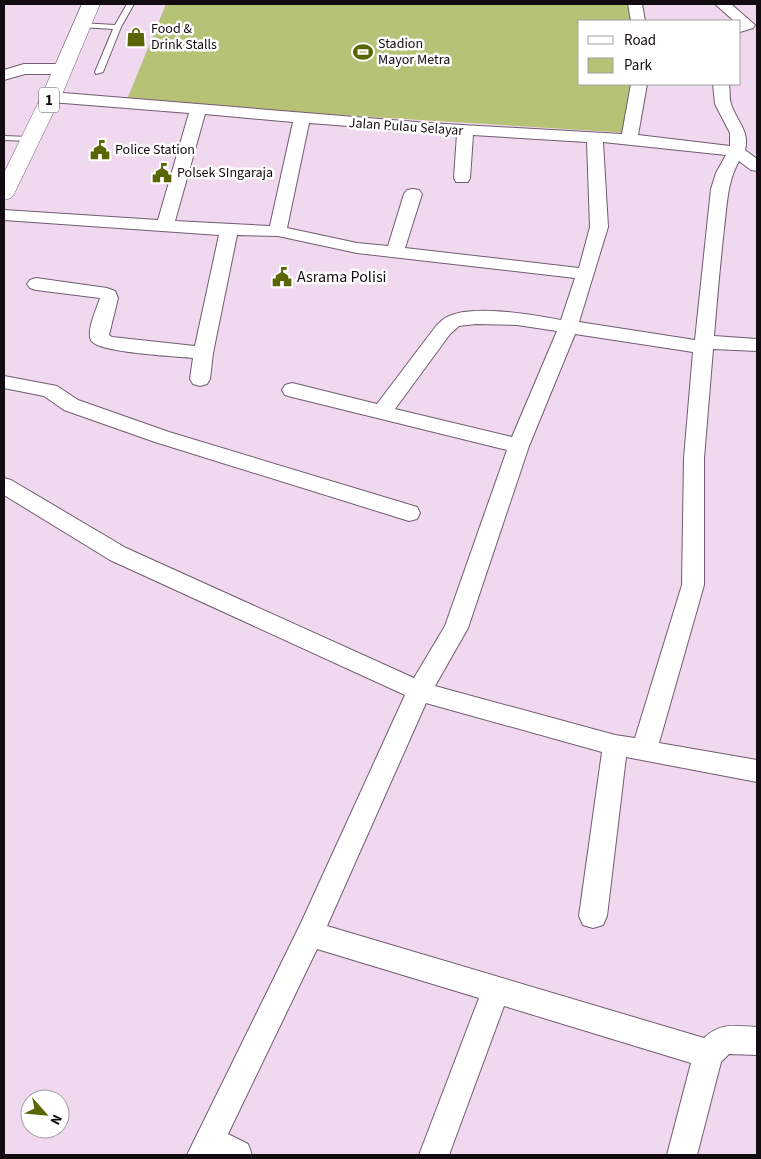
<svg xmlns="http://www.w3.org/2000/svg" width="761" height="1159" font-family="'Source Sans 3',sans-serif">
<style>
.green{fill:#b6c377}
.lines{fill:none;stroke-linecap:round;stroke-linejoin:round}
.lane-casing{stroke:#715c70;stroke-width:2}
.street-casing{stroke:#715c70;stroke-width:2}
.highway-casing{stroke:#715c70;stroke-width:1}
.lane{fill:#fff;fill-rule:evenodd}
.street{fill:#fff;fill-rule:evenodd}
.highway{fill:#fff;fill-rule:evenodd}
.labels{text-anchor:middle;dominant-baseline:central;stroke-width:5;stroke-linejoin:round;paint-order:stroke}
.far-poi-label{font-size:14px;fill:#130b12;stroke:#fff;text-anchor:start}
.far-street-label{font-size:14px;fill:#130b12;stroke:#fff}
.shield{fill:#fff;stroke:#5a5459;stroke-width:1}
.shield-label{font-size:15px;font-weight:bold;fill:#130b12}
.poi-label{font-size:16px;fill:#130b12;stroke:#fff;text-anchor:start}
</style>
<rect width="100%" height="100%" fill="#f0d8ee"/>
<!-- green -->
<path class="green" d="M166 4H633L635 21H580V84H635L630 133 126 102Z"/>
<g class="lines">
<defs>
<path id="lane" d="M127 4H134L121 27 103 72 96 74 95 72 113 29 81 27 77 25 81 23 115 25Z
M4 136 29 137 33 139 29 141 4 140Z"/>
<path id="street" d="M628 4H642L645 21H631Z
M715 4H731L755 25 753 28 740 32V21H734Z
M24 64H63L68 66 71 69 68 72 63 74H25L4 80V70Z
M631 84H647L638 135 730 146V133L715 104 713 84H729C730 90 729 98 731 104 737 122 750 131 745 150L757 159V171L751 170 739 161C727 182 727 205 724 229 720 264 717 300 714 336L757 339V351L713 349 704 458V585L659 743 757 760V782L626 757 607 916 603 925 593 928 583 925 579 916 602 752 426 703 327 926 704 1038C721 1022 735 1026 757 1027V1055L729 1054 721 1062 697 1155H667L691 1063 504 1006 449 1155H419L479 998 317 949 228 1134 248 1144 252 1155H187L300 925 405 695 110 560 4 495V478L11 480 126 548 414 678 445 626 507 450 292 397 285 395 282 390 285 385 292 383 377 404 436 326C439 323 442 320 445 318 470 303 533 315 561 320L575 278 357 253 278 236 237 235 213 353 210 379 207 384 200 386 193 384 190 379 193 358C176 356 97 353 91 340 86 331 97 308 100 298L36 290 30 288 27 284 30 280 36 278 107 288 115 291 118 298 109 335 112 337 195 346 219 235 4 220V210L158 220 189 113 51 102 45 100 43 97 45 94 51 92 428 123 622 134ZM205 114 293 122 270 226 175 221ZM309 123 457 134 454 178 456 182H468L470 178 473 135 587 142 590 227 579 268 405 248 422 194 419 190 413 189 407 190 404 194 388 246 357 243 287 228ZM603 142 726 155 716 173 711 189 695 340 579 322 608 227ZM476 324 517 325 557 331 512 437 395 409 450 334 459 326ZM575 334 693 352 684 458 682 585 635 738 615 735 435 686 468 628 529 446Z
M4 376 57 386 78 400 169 432 417 507 420 513 417 519 409 521 155 442 64 410 44 396 4 388Z"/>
<path id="highway" d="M82 4H100L61 97 14 194 11 198 4 200V173L41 97Z"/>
</defs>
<!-- lane casing -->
<use href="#lane" class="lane-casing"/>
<!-- street casing -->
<use href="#street" class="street-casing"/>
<!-- highway casing -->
<use href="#highway" class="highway-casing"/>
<!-- lane -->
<use href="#lane" class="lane"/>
<!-- street -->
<use href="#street" class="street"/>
<!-- highway -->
<use href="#highway" class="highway"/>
</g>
<!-- icons -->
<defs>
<symbol id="shop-bare" viewBox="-9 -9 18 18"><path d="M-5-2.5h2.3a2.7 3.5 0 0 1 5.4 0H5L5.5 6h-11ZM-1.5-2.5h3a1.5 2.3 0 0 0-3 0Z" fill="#5a6506" stroke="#fff" stroke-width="2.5" paint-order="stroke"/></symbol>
<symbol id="stadium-bare" viewBox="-9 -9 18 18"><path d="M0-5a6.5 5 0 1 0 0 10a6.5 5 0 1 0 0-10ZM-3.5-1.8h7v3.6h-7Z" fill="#5a6506" stroke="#fff" stroke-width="2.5" paint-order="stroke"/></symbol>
<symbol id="civic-bare" viewBox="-9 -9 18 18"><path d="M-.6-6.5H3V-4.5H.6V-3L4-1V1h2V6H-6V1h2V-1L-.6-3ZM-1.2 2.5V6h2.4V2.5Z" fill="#5a6506" stroke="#fff" stroke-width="2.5" paint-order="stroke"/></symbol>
</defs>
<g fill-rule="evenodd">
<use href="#shop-bare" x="122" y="23" width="28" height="28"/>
<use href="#stadium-bare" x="349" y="38" width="28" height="28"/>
<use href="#civic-bare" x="86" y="136" width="28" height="28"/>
<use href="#civic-bare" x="148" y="159" width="28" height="28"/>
<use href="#civic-bare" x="268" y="263" width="28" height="28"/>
</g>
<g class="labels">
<!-- far-poi labels -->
<g class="far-poi-label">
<text x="151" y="29">Food &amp;<tspan x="151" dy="16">Drink Stalls</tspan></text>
<text x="378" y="44">Stadion<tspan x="378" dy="16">Mayor Metra</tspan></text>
<text x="115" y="150">Police Station</text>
<text x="177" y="173">Polsek SIngaraja</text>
</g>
<!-- far-street labels -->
<g class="far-street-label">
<text transform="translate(406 127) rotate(4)">Jalan Pulau Selayar</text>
</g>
<!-- shield labels -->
<rect class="shield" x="39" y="87.5" width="20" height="25" rx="4"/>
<g class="shield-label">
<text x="49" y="100">1</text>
</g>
<!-- poi labels -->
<g class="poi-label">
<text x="297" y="277">Asrama Polisi</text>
</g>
</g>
<!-- border -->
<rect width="761" height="1159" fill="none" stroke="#130b12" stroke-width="10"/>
<!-- legend -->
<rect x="578" y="20" width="162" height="65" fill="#ffffff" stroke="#a19da0"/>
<rect x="588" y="36" width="25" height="8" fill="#ffffff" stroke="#a19da0"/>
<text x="624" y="45" font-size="15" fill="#130b12">Road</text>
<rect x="588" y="58" width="25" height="15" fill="#b6c377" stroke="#a19da0"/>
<text x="624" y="70" font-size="15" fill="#130b12">Park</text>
<!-- north arrow -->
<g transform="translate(45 1114) rotate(117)"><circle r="24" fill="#ffffff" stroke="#a19da0"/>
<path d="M0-4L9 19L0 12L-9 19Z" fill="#5a6506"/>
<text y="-8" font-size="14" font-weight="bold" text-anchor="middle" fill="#130b12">N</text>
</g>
</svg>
